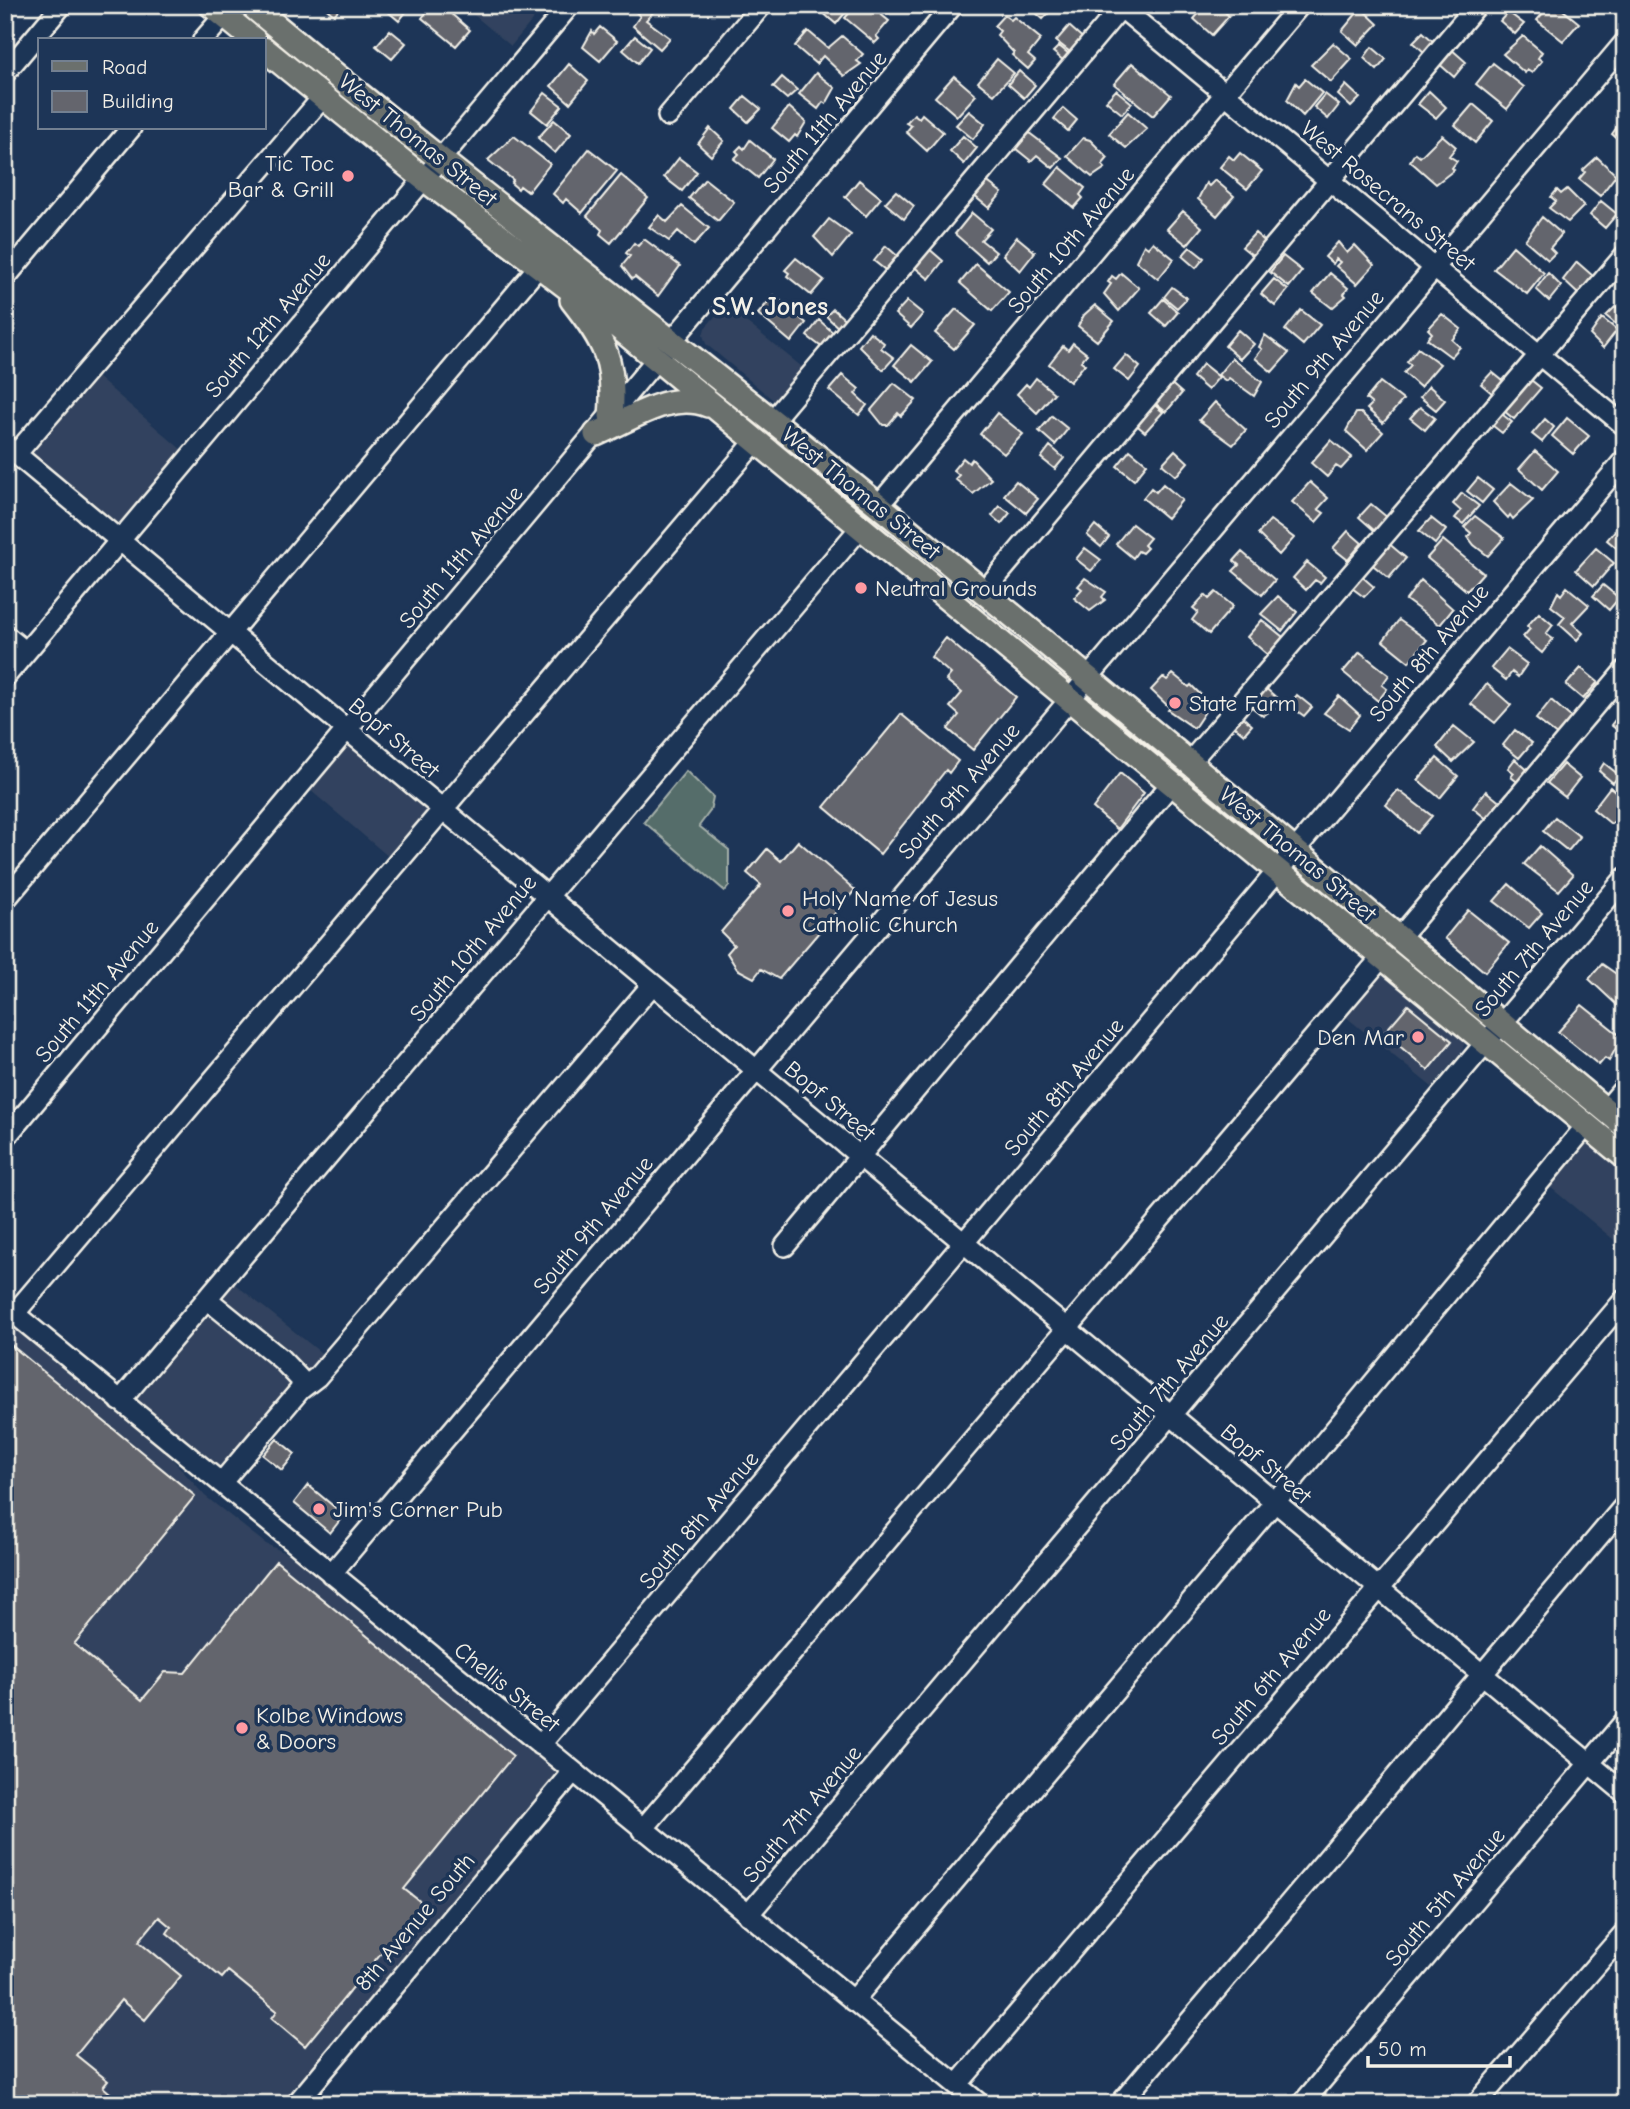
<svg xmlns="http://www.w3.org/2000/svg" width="1630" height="2109" font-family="'Comic Neue',sans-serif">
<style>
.built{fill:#32435e}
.green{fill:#556d6a;stroke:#a4afa9;stroke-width:2}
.building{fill:#64656d;stroke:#f4f1e8;stroke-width:2}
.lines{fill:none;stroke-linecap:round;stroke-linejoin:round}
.minor-casing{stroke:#f4f1e8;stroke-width:24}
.major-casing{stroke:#f4f1e8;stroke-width:28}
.minor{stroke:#1d3557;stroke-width:19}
.major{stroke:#6b706d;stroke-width:23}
.poi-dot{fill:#ff9aa2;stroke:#1d3557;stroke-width:2.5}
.labels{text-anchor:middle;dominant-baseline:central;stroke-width:7;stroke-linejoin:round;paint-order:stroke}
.street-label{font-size:23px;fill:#f4f1e8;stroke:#1d3557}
.poi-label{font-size:23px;fill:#f4f1e8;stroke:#1d3557;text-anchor:start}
.quarter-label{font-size:26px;font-weight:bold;fill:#f4f1e8;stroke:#1d3557}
</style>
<rect width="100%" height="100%" fill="#1d3557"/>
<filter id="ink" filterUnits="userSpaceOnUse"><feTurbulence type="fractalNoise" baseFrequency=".0143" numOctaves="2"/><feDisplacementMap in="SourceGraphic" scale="14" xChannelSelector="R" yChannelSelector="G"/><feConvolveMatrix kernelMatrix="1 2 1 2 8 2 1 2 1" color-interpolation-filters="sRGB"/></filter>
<g filter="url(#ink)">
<!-- built -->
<path class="built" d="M462 5H545L511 46Z
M725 305 807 371 778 404 706 344 703 335 705 328Z
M89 370 190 457 120 541 16 454Z
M347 731 441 809 396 863 303 784Z
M1379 967 1466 1039 1462 1051 1432 1087 1340 1012Z
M1583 1136 1625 1170V1249L1544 1182Z
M226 1277 330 1360 232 1476 123 1404 205 1496 266 1544 331 1574 573 1772 296 2104H5V1306L120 1400Z"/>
<!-- green -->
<path class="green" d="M686 771 713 797 710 811 699 826 729 850V886L725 891 644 822Z"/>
<!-- building -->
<path class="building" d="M322 5H342L334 15Z
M380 5H406L409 8 399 21Z
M432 5H441L470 30 456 46 422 18Z
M628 5H652L657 8 646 20 670 38 660 49 633 26 640 16Z
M828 5H846L849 8 836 24 822 12Z
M856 5H869L889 21 876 36 879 39 875 43 845 18Z
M1027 5H1056L1043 19Z
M1206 5H1218L1229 16 1212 35 1194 19Z
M1550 5H1557L1579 23 1563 41 1537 20Z
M1361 8 1378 24 1358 45 1342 31Z
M1508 12 1524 24 1515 34 1500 21Z
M1004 15 1011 20 1014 17 1041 39 1028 55 1035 61 1028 69 1012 55 1014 53 997 35 1000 31 994 26Z
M1069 26 1086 41 1074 55 1056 41Z
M600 27 617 41 600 61 583 47 592 31 594 34Z
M390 30 406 43 392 59 376 46Z
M808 31 828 48 842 36 863 54 857 61 861 64 844 76 823 56 816 64 795 46Z
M1423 32 1435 43 1426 54 1413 42Z
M635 36 650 48 638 63 623 50Z
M1523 36 1542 52 1538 58 1542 61 1532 73 1527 70 1525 73 1503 54Z
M1333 43 1352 59 1331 82 1311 65Z
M1059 46 1069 54 1064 61 1053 52Z
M1372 47 1386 59 1377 70 1364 58Z
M1450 48 1466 62 1454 77 1437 62Z
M997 59 1014 73 994 95 978 82Z
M1132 63 1171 95 1153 116 1114 84Z
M1493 63 1524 87 1507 109 1476 84Z
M569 64 588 81 570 103 551 86Z
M1019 71 1035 85 1024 98 1008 84Z
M816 73 835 88 826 104 823 102 818 109 799 94Z
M954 76 976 95 957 116 935 97Z
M782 77 797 90 787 99 773 87Z
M1305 79 1322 93 1303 116 1287 100 1296 83 1299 86Z
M1346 85 1360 98 1351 107 1338 95Z
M1116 90 1132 103 1122 114 1106 101Z
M1429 91 1446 107 1436 118 1418 104Z
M545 93 562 106 547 124 531 111Z
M1325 94 1339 105 1328 119 1314 107Z
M745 96 761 109 748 122 734 109Z
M1473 104 1493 121 1475 143 1455 125Z
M789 107 806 122 797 137 795 135 789 142 772 128Z
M1063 108 1077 120 1068 131 1054 119Z
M969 111 985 124 973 139 956 125Z
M1128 112 1147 129 1126 148 1109 134Z
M914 114 919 118 922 114 943 132 927 151 906 132 911 126 906 123Z
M1625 116V145L1612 134Z
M554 120 571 134 555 153 538 138Z
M710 128 724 141 711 156 698 144Z
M1028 132 1062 158 1053 168 1037 155 1031 161 1015 148Z
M1442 135 1456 147 1449 156 1457 161 1452 168 1454 170 1436 184 1410 161 1415 153 1420 157Z
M514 136 550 164 528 192 520 186 518 189 511 183 513 180 488 160Z
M963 136 977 148 964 164 950 151Z
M1083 138 1090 140 1108 158 1102 165 1105 168 1092 177 1067 156Z
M750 140 773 159 758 178 734 159 739 154 736 151 741 146 744 149Z
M589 149 617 171 582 213 566 199 563 203 553 194Z
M1240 153 1262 171 1247 189 1220 167 1229 156 1234 160Z
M1597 157 1616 175 1600 196 1579 179 1585 172 1583 170Z
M679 158 697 172 682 191 664 177Z
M1060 167 1085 188 1080 195 1083 198 1074 208 1046 184Z
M621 175 648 198 611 243 600 234 602 230 587 216Z
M705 179 734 202 718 221 689 198Z
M859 180 881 198 866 216 845 197Z
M985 180 1002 193 989 208 973 195Z
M1215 180 1234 196 1217 216 1198 199 1206 183 1209 186Z
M1567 189 1584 206 1568 222 1549 208 1556 201 1551 197 1557 190 1561 194Z
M896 191 914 206 904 219 885 203Z
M1601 201 1617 214 1605 228 1590 215Z
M682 206 709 228 694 245 678 231 669 241 649 227 659 215 667 222Z
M1183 211 1202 227 1187 245 1167 229Z
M972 213 991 229 981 240 996 252 987 262 955 234Z
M1542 217 1562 234 1550 248 1555 253 1548 260 1525 240Z
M829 219 851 235 833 257 814 237Z
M1255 233 1268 244 1256 258 1242 247Z
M1017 237 1035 252 1020 271 1003 255Z
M644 239 680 266 658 296 635 277 632 279 622 266 630 256 626 253 634 243 638 246Z
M1153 242 1174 259 1158 279 1136 261 1144 245 1148 248Z
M1338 242 1347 253 1355 245 1374 265 1357 284 1336 266 1340 262 1336 259 1333 264 1325 257Z
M886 246 901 259 889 273 874 261Z
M1513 246 1544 273 1527 294 1494 269Z
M927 247 943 261 929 279 912 265Z
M1190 247 1204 258 1196 268 1182 256Z
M1283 256 1302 271 1289 287 1270 272Z
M796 258 824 280 811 295 787 276 789 273 785 270Z
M1577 262 1593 276 1578 294 1563 280Z
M976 264 1009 292 992 311 960 283Z
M1121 273 1139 288 1119 311 1104 294 1111 284 1108 282 1112 276 1116 279Z
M1330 273 1348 288 1344 294 1346 296 1332 308 1313 293Z
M1548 273 1561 286 1549 301 1536 289Z
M1274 279 1288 290 1275 306 1261 294Z
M1172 287 1187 298 1177 308 1164 297Z
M774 295 806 323 791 342 758 314Z
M1163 299 1178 312 1166 326 1151 313Z
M907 301 923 314 911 328 895 314Z
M1095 305 1114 321 1097 341 1078 326 1084 315Z
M1615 307 1625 315 1623 330 1606 316Z
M833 309 849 323 842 331 826 316Z
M956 309 975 325 954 349 935 333Z
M1301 310 1320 325 1303 345 1285 330Z
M1442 314 1461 329 1452 340 1460 347 1451 357 1427 339 1432 333 1428 329Z
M1602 318 1617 330 1603 348 1590 335Z
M819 320 836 335 824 349 807 336Z
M1238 330 1254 344 1240 359 1225 346Z
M870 332 884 343 881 348 894 358 883 370 859 346Z
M1265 335 1289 353 1272 372 1255 358 1262 349 1259 347Z
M1073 343 1087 354 1081 361 1085 364 1070 382 1049 364 1063 346 1068 350Z
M911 345 932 362 915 382 894 365Z
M1418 348 1440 364 1420 387 1404 373 1411 365 1407 362Z
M1126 355 1140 367 1129 381 1114 369Z
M1232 358 1262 382 1254 396 1229 378 1226 381 1218 375Z
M1203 364 1219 377 1208 390 1193 377Z
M1492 372 1503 381 1493 394 1481 384Z
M842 375 859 389 855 394 867 405 859 415 829 390Z
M1526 376 1541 388 1514 419 1499 407Z
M1036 378 1054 393 1037 413 1017 394 1026 384 1029 387Z
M1167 380 1182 393 1166 412 1151 400Z
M1380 382 1403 400 1383 423 1367 409 1372 404 1366 399Z
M894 383 916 400 901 416 898 413 888 425H883L871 410Z
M1429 386 1445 400 1436 410 1420 397Z
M1151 402 1163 412 1145 432 1133 422Z
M1215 402 1246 430 1233 445 1199 420Z
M1420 407 1435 418 1425 430 1410 418Z
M1498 411 1512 422 1502 433 1488 422Z
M997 413 1023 434 1004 454 980 434Z
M1356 413H1361L1383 432 1367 450 1346 431Z
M1052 416 1068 429 1055 445 1039 431Z
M1567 418 1589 436 1573 454 1552 436Z
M1545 419 1554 427 1542 442 1532 434Z
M1331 440 1352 457 1341 469 1336 466 1327 477 1311 463Z
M1050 446 1064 458 1055 469 1041 458Z
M1130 450 1147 464 1134 480 1117 466Z
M1175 450 1188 462 1176 476 1162 464Z
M1535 451 1558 471 1542 490 1519 469Z
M963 458 969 463 972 459 991 479 973 494 955 479 959 475 953 470Z
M1478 478 1493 490 1482 503 1467 491Z
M1016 481 1038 499 1026 513 1004 495Z
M1310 482 1328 498 1318 509 1324 513 1316 522 1292 502Z
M1511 483 1533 500 1513 519 1510 515 1508 518 1493 502Z
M1163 484 1182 500 1167 518 1143 498 1151 488 1156 492Z
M1462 493 1479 506 1463 524 1455 518 1461 511 1453 504Z
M1371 504 1388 518 1376 532 1359 517Z
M1000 506 1010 513 1001 524 992 516Z
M1475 516 1504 538 1488 556 1474 545 1468 537 1471 533 1464 527Z
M1431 518 1446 530 1435 544 1419 531Z
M1270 520 1294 538 1279 555 1258 534Z
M1621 523 1625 527V555L1607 540Z
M1132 524 1150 538 1144 545 1147 548 1142 553 1138 551 1133 558 1116 544Z
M1095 525 1109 537 1101 547 1087 535Z
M1348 531 1362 543 1348 560 1333 548Z
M1443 540 1483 573 1467 591 1427 558Z
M1387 542 1406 558 1389 578 1369 562Z
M1085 548 1101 560 1091 571 1076 559Z
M1596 548 1614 563 1594 586 1576 570Z
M1242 552 1275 580 1262 595 1233 571 1239 565 1234 561Z
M1307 562 1325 577 1320 583 1315 580 1306 590 1293 578Z
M1358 573 1374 587 1364 597 1348 585Z
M1085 578 1106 592 1102 597 1105 600 1090 611 1074 598 1082 589 1078 586Z
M1421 580 1453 609 1440 625 1406 600Z
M1603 585 1619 598 1609 610 1593 596Z
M1567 587 1589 605 1572 623 1583 633 1577 640 1559 624 1565 617 1551 606 1558 592 1561 595Z
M1216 592 1233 606 1209 634 1192 620 1198 612 1193 608 1205 595 1209 599Z
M1278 596 1297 612 1282 631 1261 614Z
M1539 613 1553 625 1546 634 1553 639 1542 653 1523 637 1530 629 1527 626Z
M1262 620 1283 637 1268 655 1247 637Z
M1399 620 1427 640 1409 662 1383 641Z
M946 638 1016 697 973 750 948 729 959 715 950 707 962 693 946 680 951 674 931 657Z
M1507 649 1527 664 1518 677 1512 672 1506 680 1491 668Z
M1360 652 1389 675 1382 685 1387 689 1378 701 1343 672Z
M1581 668 1598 682 1583 699 1566 685Z
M1173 674 1189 687 1191 685 1210 704 1194 728 1168 710 1170 708 1151 690 1163 677 1167 680Z
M1487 684 1511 705 1495 723 1471 704Z
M1262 685 1278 699 1271 706 1274 708 1263 716 1247 703Z
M1297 695 1312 707 1304 716 1289 705Z
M1339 696 1360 715 1349 729 1324 713Z
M1551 700 1573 719 1558 736 1536 719Z
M1622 711 1625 713V736L1611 725Z
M901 714 958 761 949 773 946 770 880 854 824 807Z
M1239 714 1252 725 1244 734 1232 724Z
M1454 726 1474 742 1453 762 1437 747Z
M1515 730 1532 743 1519 758 1503 745Z
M1437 758 1458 776 1440 798 1418 780Z
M1515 759 1531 773 1520 784 1511 777 1514 773 1508 768Z
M1604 763 1619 775 1613 783 1599 771Z
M1563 764 1580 778 1565 797 1547 783Z
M1120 773 1144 793 1117 829 1093 808Z
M1610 787 1625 799V812L1611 824 1593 809Z
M1398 790 1432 816 1417 833 1386 805Z
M1486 791 1502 804 1488 820 1473 808Z
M1555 817 1580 837 1568 851 1543 831Z
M798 841 855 890 779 979 761 969 754 978 737 969 727 953 734 945 721 932 761 885 747 873 767 849 781 861Z
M1540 846 1573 875 1559 891 1524 864Z
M1509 884 1542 913 1529 928 1494 901Z
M1468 910 1509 943 1485 972 1445 938Z
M1602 964 1625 980V999L1619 1007 1589 979Z
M1408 1005 1452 1041 1428 1070 1384 1033Z
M1582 1005 1622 1037 1609 1061 1605 1058 1599 1065 1558 1032Z
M5 1340 195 1496 74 1644 142 1700 165 1672 185 1673 276 1561 513 1756 404 1889 422 1903 305 2046 272 2018 277 2011 228 1971 222 1978 167 1933 171 1927 159 1917 139 1941 181 1976 145 2020 121 2000 76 2055 108 2081 103 2087 123 2104H5Z
M277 1439 295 1454 282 1470 263 1455Z
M308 1485 344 1515 330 1533 294 1503Z"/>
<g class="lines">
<defs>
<path id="minor" d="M1118 5 1625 426
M203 40 224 16
M5 73 62 5
M668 116 762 5
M5 278 131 128
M772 421 1123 5
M5 445 1625 1793
M16 454 323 97
M878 506 1300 5
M983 593 1477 5
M5 635 26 652
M5 677 570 5
M1189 763 1625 255
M5 900 539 266
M1399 938 1625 670
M1606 1110 1625 1087
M5 1138 953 5
M785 1246 1171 784
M207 1299 281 1359 302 1381 300 1390 221 1483
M5 1306 980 2104
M14 1314 755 442
M300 1390 317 1377 652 985
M120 1401 861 527
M331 1574 1625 42
M540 1745 1625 459
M642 1830 1382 957
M748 1915 1625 878
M853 2001 1274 1503 1586 1126
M957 2085 1625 1299
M296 2104 573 1772
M1120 2104 1625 1505
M1302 2104 1625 1721
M1476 2104 1625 1932"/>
<path id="major" d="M211 5 254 40
M251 5C456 177 670 337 878 505 1129 709 1375 920 1625 1126
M264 49 423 178 596 309 1625 1157
M572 300C605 342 616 362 611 416
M596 434C630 420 671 390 708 405"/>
</defs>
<!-- minor casing -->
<use href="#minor" class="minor-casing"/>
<!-- major casing -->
<use href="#major" class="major-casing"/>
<!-- minor -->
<use href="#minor" class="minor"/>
<!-- major -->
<use href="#major" class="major"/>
</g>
</g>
<!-- markers -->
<g class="poi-dot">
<circle cx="348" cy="176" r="7"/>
<circle cx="861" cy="588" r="7"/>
<circle cx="1175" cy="703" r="7"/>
<circle cx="788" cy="911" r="7"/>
<circle cx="1418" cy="1037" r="7"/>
<circle cx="319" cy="1509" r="7"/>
<circle cx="242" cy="1728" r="7"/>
</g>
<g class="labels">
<!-- street labels -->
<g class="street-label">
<text transform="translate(825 122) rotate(-50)">South 11th Avenue</text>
<text transform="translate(418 140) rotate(39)">West Thomas Street</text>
<text transform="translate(1388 196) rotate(40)">West Rosecrans Street</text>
<text transform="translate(1071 240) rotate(-50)">South 10th Avenue</text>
<text transform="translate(268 325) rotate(-50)">South 12th Avenue</text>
<text transform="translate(1324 359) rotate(-50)">South 9th Avenue</text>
<text transform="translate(861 493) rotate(39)">West Thomas Street</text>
<text transform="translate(461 557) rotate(-50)">South 11th Avenue</text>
<text transform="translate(1429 653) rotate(-50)">South 8th Avenue</text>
<text transform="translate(394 738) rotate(40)">Bopf Street</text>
<text transform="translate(959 791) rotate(-49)">South 9th Avenue</text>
<text transform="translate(1298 854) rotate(40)">West Thomas Street</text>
<text transform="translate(473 948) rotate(-50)">South 10th Avenue</text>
<text transform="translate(1534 948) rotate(-50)">South 7th Avenue</text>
<text transform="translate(97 991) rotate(-50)">South 11th Avenue</text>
<text transform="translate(1064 1087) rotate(-50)">South 8th Avenue</text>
<text transform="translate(830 1101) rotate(40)">Bopf Street</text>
<text transform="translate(593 1225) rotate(-50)">South 9th Avenue</text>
<text transform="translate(1169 1382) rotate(-50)">South 7th Avenue</text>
<text transform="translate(1266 1464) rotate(40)">Bopf Street</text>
<text transform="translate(699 1520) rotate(-50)">South 8th Avenue</text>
<text transform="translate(1271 1676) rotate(-50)">South 6th Avenue</text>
<text transform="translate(507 1687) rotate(39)">Chellis Street</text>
<text transform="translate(802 1814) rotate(-50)">South 7th Avenue</text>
<text transform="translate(1445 1897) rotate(-50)">South 5th Avenue</text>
<text transform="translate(415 1922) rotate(-50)">8th Avenue South</text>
</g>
<!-- poi labels -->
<g class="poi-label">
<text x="334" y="163" text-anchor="end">Tic Toc<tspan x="334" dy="26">Bar &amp; Grill</tspan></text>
<text x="875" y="588">Neutral Grounds</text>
<text x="1189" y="703">State Farm</text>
<text x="802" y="898">Holy Name of Jesus<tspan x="802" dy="26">Catholic Church</tspan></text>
<text x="1404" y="1037" text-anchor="end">Den Mar</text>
<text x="333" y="1509">Jim's Corner Pub</text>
<text x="256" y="1715">Kolbe Windows<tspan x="256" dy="26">&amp; Doors</tspan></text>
</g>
<!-- quarter labels -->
<g class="quarter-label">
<text x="770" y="307">S.W. Jones</text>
</g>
</g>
<!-- margin -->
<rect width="1630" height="2109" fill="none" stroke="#1d3557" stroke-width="28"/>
<rect x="14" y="14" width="1602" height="2081" fill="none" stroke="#f4f1e8" stroke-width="2.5" filter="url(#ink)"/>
<!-- legend -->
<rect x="38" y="38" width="228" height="91" fill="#1d3557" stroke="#738091" stroke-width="2"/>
<rect x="52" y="61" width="35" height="10" fill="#6b706d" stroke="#738091" stroke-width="2"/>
<text x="102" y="74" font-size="21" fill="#f4f1e8">Road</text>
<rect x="52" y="91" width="35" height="21" fill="#64656d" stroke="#738091" stroke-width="2"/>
<text x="102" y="108" font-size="21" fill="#f4f1e8">Building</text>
<!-- scale -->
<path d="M1368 2056v10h142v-10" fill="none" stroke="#f4f1e8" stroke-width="3.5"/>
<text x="1378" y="2056" font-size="21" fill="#f4f1e8" stroke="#1d3557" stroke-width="5" paint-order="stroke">50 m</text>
</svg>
